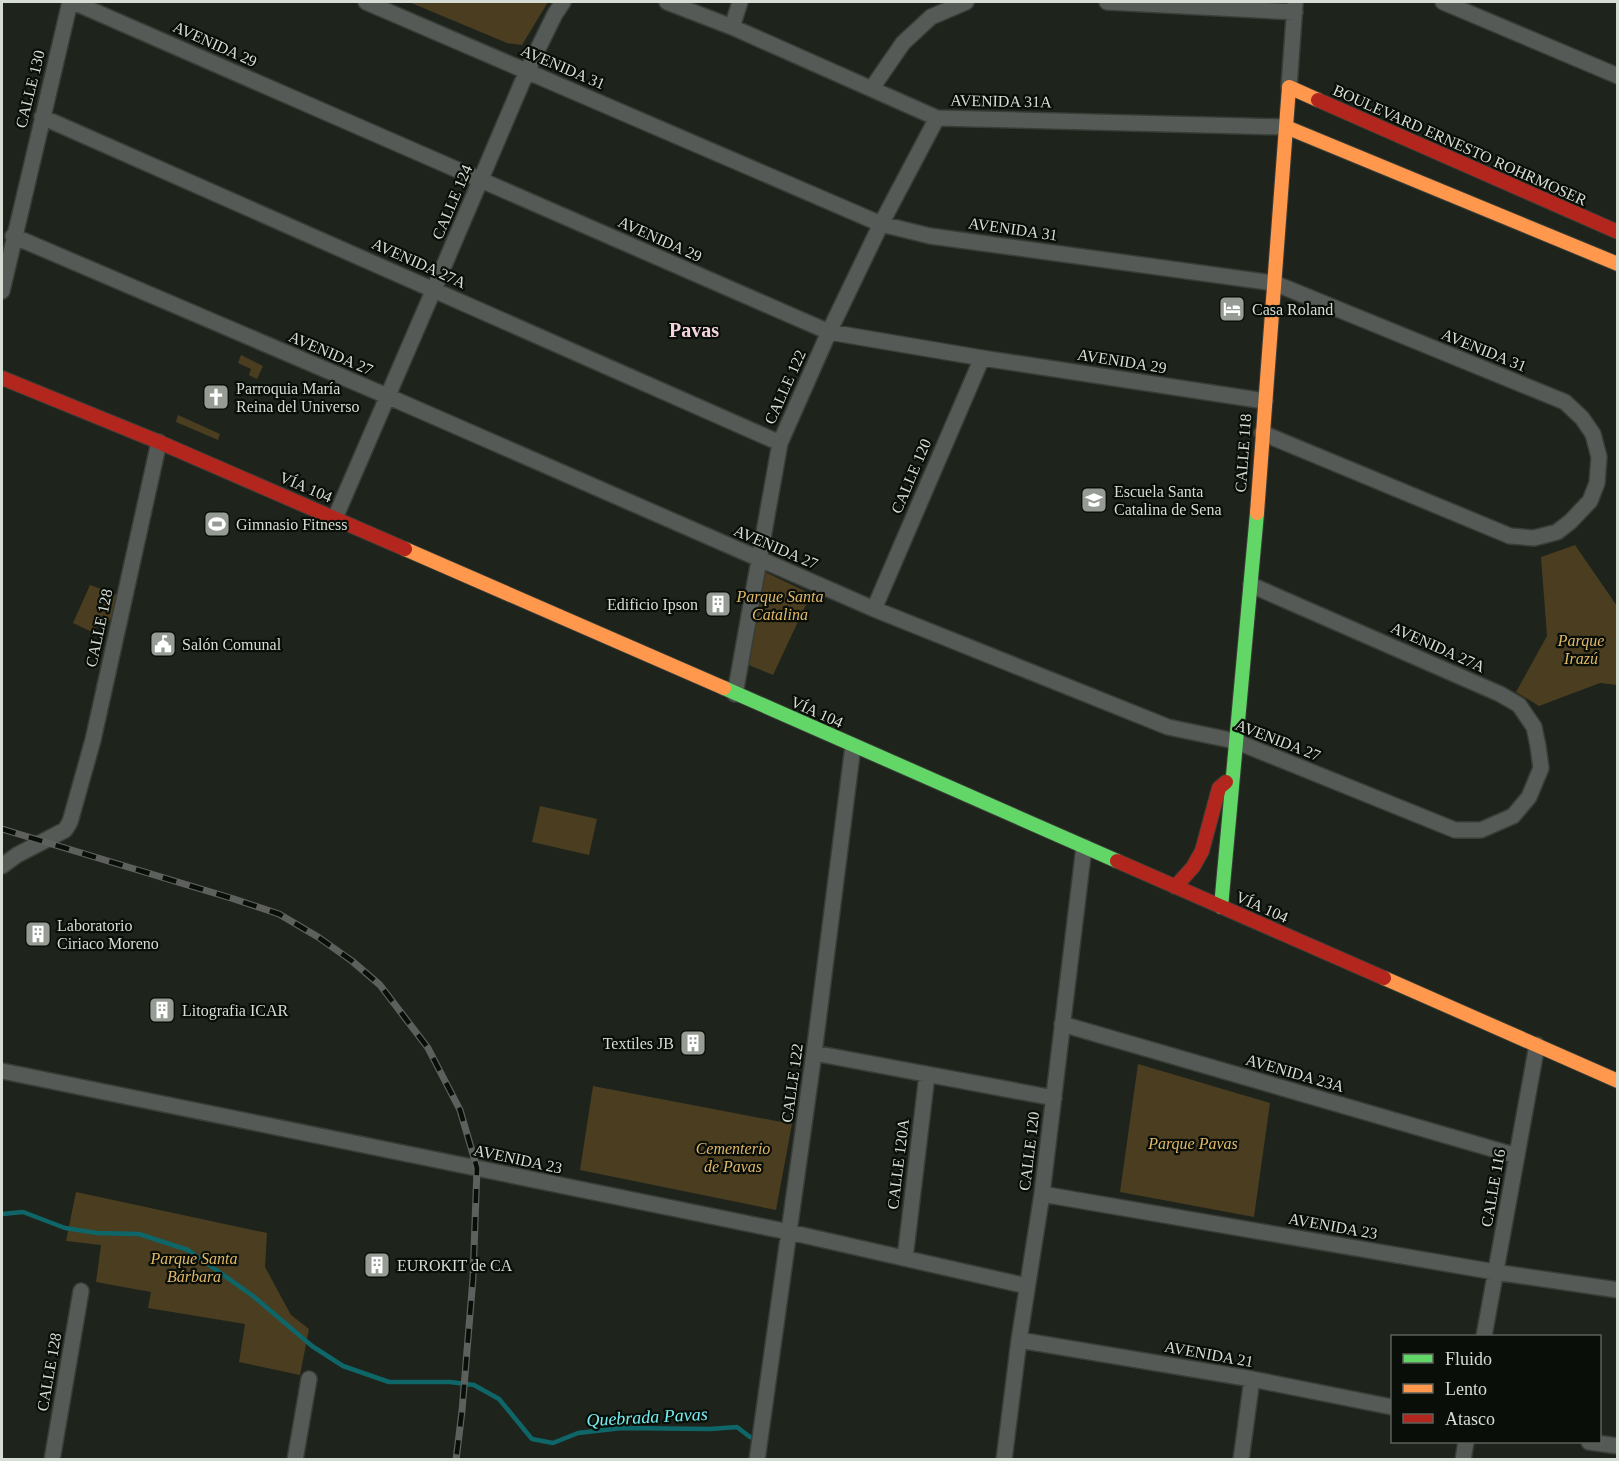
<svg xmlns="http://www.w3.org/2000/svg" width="1619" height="1461" font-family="Georgia,serif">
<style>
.green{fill:#4a3d20}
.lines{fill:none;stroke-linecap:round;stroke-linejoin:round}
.stream{stroke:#0f6668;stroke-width:4.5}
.street-casing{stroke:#393d37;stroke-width:18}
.fast-casing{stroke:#393d37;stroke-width:16}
.slow-casing{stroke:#393d37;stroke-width:16}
.jam-casing{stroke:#393d37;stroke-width:16}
.street{stroke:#555a57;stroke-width:15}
.fast{stroke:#63d668;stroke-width:14}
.slow{stroke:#ff974d;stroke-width:14}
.jam{stroke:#b3261e;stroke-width:14}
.rail-casing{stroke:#5d605d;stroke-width:7}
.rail{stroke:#090e08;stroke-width:4.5;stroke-dasharray:14;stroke-linecap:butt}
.labels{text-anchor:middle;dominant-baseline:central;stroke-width:4.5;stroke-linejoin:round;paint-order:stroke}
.street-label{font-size:16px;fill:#d6ddd4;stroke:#090e08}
.poi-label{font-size:16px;fill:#d6ddd4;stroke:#090e08;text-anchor:start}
.park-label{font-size:16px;font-style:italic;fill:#e2b869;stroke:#090e08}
.water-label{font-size:18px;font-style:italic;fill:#77f0f4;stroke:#090e08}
.quarter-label{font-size:20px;font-weight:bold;fill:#f5d4df;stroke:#090e08}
</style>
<rect width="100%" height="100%" fill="#1e241c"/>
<!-- green -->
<path class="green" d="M409 2H548L522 45 507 43Z
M241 355 263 366 257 379 249 375 251 369 238 363Z
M178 415 220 434 218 440 176 422Z
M1575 545 1617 606V685L1600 683 1539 706 1516 692 1547 636 1541 557Z
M763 571 811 594 773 675 746 664Z
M90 585 118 595 112 619 97 626 92 632 73 623Z
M540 806 597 819 589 855 532 842Z
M1138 1064 1270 1103 1254 1217 1120 1192Z
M593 1086 792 1124 776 1210 580 1170Z
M76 1192 267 1233 265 1267 291 1315 309 1329 300 1375 239 1362 245 1324 148 1308 151 1292 96 1282 101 1245 66 1241Z"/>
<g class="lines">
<!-- stream -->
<path class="stream" d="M2 1214 23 1212 65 1228 97 1233 139 1234 188 1250 253 1296 312 1346 343 1366 389 1382H450L474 1385 499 1399 532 1439 553 1443 578 1433 622 1428 710 1429 737 1427 750 1437"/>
<defs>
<path id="street" d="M73 2 829 332 982 358 1265 401
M366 2 881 224 930 236 1274 283 1565 402 1582 418 1593 434 1599 457 1597 483 1590 501 1570 522 1557 532 1534 538 1510 536 1262 433
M667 2 732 27 937 118 1286 127
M1107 2 1295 12
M1443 2 1618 76
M732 27 740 2
M1289 87 1295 4
M872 88 903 43 931 17 966 2
M42 117 780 443
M13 236 387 396 874 609 1168 727 1235 741 1455 830H1481L1513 816 1529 797 1541 768 1538 746 1534 727 1519 705 1500 694 1251 585
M2 291 70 2
M335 518 434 289 527 71 555 14 563 2
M874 609 982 358
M735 694 780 443 829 332 881 224 937 118
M2 866 17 855 65 830 70 822 93 740 159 442
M1062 1024 1517 1156
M814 1053 1054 1098
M2 1071 789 1232 1027 1286
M1042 1194 1495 1272 1618 1290
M905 1258 927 1075
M1484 1336 1537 1045
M1019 1340 1252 1379 1392 1407
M1589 1442 1618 1446
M52 1460 81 1291
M295 1460 309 1379
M757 1460 814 1053 853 746
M1004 1460 1019 1340 1042 1194 1084 847
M1241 1460 1252 1379
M1463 1460 1466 1442"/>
<path id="fast" d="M724 688 1117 861
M1221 907 1257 513"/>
<path id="slow" d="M1286 127 1618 264
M1257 513 1289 87 1318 100
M405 549 724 688
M1384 978 1618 1081"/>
<path id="jam" d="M1318 100 1618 232
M2 378 159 442 405 549
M1117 861 1384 978
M1175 887 1193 867 1202 851 1219 788 1226 782"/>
</defs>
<!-- street casing -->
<use href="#street" class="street-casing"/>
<!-- fast casing -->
<use href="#fast" class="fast-casing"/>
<!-- slow casing -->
<use href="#slow" class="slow-casing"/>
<!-- jam casing -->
<use href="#jam" class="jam-casing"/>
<!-- street -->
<use href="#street" class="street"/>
<!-- fast -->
<use href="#fast" class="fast"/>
<!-- slow -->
<use href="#slow" class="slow"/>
<!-- jam -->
<use href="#jam" class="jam"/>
<defs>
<path id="rail" d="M2 829 234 899 279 914 318 937 352 961 380 985 428 1048 460 1110 477 1168 473 1278 462 1411 456 1460"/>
</defs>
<!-- rail casing -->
<use href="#rail" class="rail-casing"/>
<!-- rail -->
<use href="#rail" class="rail"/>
</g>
<!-- icons -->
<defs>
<symbol id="hotel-square" viewBox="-11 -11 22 22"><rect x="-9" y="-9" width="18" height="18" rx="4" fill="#969c94" stroke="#090e08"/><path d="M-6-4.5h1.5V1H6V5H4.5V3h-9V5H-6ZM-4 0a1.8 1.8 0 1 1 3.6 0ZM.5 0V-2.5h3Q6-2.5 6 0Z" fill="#fff"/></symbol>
<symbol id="church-square" viewBox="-11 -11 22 22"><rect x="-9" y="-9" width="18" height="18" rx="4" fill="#969c94" stroke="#090e08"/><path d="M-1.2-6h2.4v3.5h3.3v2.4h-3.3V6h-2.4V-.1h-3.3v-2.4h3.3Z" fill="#fff"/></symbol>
<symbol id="school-square" viewBox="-11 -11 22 22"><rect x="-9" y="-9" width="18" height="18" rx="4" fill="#969c94" stroke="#090e08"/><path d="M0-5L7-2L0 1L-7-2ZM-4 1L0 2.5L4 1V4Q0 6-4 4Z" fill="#fff"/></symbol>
<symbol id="stadium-square" viewBox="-11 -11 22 22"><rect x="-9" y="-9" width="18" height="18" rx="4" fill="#969c94" stroke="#090e08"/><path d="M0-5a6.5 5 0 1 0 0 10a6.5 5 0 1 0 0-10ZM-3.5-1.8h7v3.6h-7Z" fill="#fff"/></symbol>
<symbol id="building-square" viewBox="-11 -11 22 22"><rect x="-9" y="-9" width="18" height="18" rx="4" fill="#969c94" stroke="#090e08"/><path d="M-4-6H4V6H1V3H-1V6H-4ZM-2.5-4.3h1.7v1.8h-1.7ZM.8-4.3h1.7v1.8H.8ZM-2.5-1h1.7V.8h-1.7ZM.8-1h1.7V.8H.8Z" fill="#fff"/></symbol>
<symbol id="civic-square" viewBox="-11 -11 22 22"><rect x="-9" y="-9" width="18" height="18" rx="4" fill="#969c94" stroke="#090e08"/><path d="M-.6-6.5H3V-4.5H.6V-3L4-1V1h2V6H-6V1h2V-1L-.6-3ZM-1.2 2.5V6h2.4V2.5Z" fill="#fff"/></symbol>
</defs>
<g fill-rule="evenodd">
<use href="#hotel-square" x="1217" y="294" width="30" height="30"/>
<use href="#church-square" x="201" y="382" width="30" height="30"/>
<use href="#school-square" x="1079" y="485" width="30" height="30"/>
<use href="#stadium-square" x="202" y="509" width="30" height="30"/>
<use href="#building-square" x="703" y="589" width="30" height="30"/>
<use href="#civic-square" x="148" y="629" width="30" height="30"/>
<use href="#building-square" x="23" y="919" width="30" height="30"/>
<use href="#building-square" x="147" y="995" width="30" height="30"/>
<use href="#building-square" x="678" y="1028" width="30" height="30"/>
<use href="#building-square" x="362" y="1250" width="30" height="30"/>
</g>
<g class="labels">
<!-- street labels -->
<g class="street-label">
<text transform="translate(215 44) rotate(24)">AVENIDA 29</text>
<text transform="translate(563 67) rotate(23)">AVENIDA 31</text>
<text transform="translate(30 89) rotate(-76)">CALLE 130</text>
<text transform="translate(1001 101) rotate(1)">AVENIDA 31A</text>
<text transform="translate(1460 145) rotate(24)">BOULEVARD ERNESTO ROHRMOSER</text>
<text transform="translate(452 202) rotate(-67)">CALLE 124</text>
<text transform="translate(1013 229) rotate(8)">AVENIDA 31</text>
<text transform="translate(660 239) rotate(24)">AVENIDA 29</text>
<text transform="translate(419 263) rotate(24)">AVENIDA 27A</text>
<text transform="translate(1484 350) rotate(22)">AVENIDA 31</text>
<text transform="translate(331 353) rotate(23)">AVENIDA 27</text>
<text transform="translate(1122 361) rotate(9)">AVENIDA 29</text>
<text transform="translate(785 387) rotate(-66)">CALLE 122</text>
<text transform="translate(1243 453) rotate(-86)">CALLE 118</text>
<text transform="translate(911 476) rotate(-67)">CALLE 120</text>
<text transform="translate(306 487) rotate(23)">VÍA 104</text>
<text transform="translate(776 547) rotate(23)">AVENIDA 27</text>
<text transform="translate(99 628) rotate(-78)">CALLE 128</text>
<text transform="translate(1438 647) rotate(24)">AVENIDA 27A</text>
<text transform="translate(817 712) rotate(24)">VÍA 104</text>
<text transform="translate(1278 740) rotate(21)">AVENIDA 27</text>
<text transform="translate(1262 907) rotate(24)">VÍA 104</text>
<text transform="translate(1295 1073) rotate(16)">AVENIDA 23A</text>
<text transform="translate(792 1083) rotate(-82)">CALLE 122</text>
<text transform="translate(1029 1151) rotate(-83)">CALLE 120</text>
<text transform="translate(518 1159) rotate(12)">AVENIDA 23</text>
<text transform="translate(898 1164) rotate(-83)">CALLE 120A</text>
<text transform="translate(1493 1188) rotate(-80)">CALLE 116</text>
<text transform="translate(1333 1226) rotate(10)">AVENIDA 23</text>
<text transform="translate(1209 1354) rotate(10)">AVENIDA 21</text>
<text transform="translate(49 1372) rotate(-80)">CALLE 128</text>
</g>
<!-- poi labels -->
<g class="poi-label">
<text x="1252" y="309">Casa Roland</text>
<text x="236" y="388">Parroquia María<tspan x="236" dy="18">Reina del Universo</tspan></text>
<text x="1114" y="491">Escuela Santa<tspan x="1114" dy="18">Catalina de Sena</tspan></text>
<text x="236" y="524">Gimnasio Fitness</text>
<text x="698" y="604" text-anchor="end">Edificio Ipson</text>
<text x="182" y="644">Salón Comunal</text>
<text x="57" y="925">Laboratorio<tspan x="57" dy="18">Ciriaco Moreno</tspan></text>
<text x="182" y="1010">Litografia ICAR</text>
<text x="674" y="1043" text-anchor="end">Textiles JB</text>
<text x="397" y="1265">EUROKIT de CA</text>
</g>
<!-- park labels -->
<g class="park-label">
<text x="780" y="596">Parque Santa<tspan x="780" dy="18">Catalina</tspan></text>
<text x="1581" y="640">Parque<tspan x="1581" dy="18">Irazú</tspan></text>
<text x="1193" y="1143">Parque Pavas</text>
<text x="733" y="1148">Cementerio<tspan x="733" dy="18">de Pavas</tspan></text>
<text x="194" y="1258">Parque Santa<tspan x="194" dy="18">Bárbara</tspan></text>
</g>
<!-- water labels -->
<g class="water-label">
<text transform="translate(647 1417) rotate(-3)">Quebrada Pavas</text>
</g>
<!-- quarter labels -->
<g class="quarter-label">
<text x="694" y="330">Pavas</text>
</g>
</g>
<!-- border -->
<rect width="1619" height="1461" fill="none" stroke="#d6ddd4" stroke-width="6"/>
<!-- legend -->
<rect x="1391" y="1335" width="210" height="108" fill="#090e08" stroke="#5b615a" stroke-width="1.5"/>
<rect x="1403" y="1354" width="30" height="9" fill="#63d668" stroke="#5b615a" stroke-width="1.5"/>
<text x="1445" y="1365" font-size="18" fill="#d6ddd4">Fluido</text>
<rect x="1403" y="1384" width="30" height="9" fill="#ff974d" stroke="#5b615a" stroke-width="1.5"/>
<text x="1445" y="1395" font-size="18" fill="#d6ddd4">Lento</text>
<rect x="1403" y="1414" width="30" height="9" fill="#b3261e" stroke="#5b615a" stroke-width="1.5"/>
<text x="1445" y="1425" font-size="18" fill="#d6ddd4">Atasco</text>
</svg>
